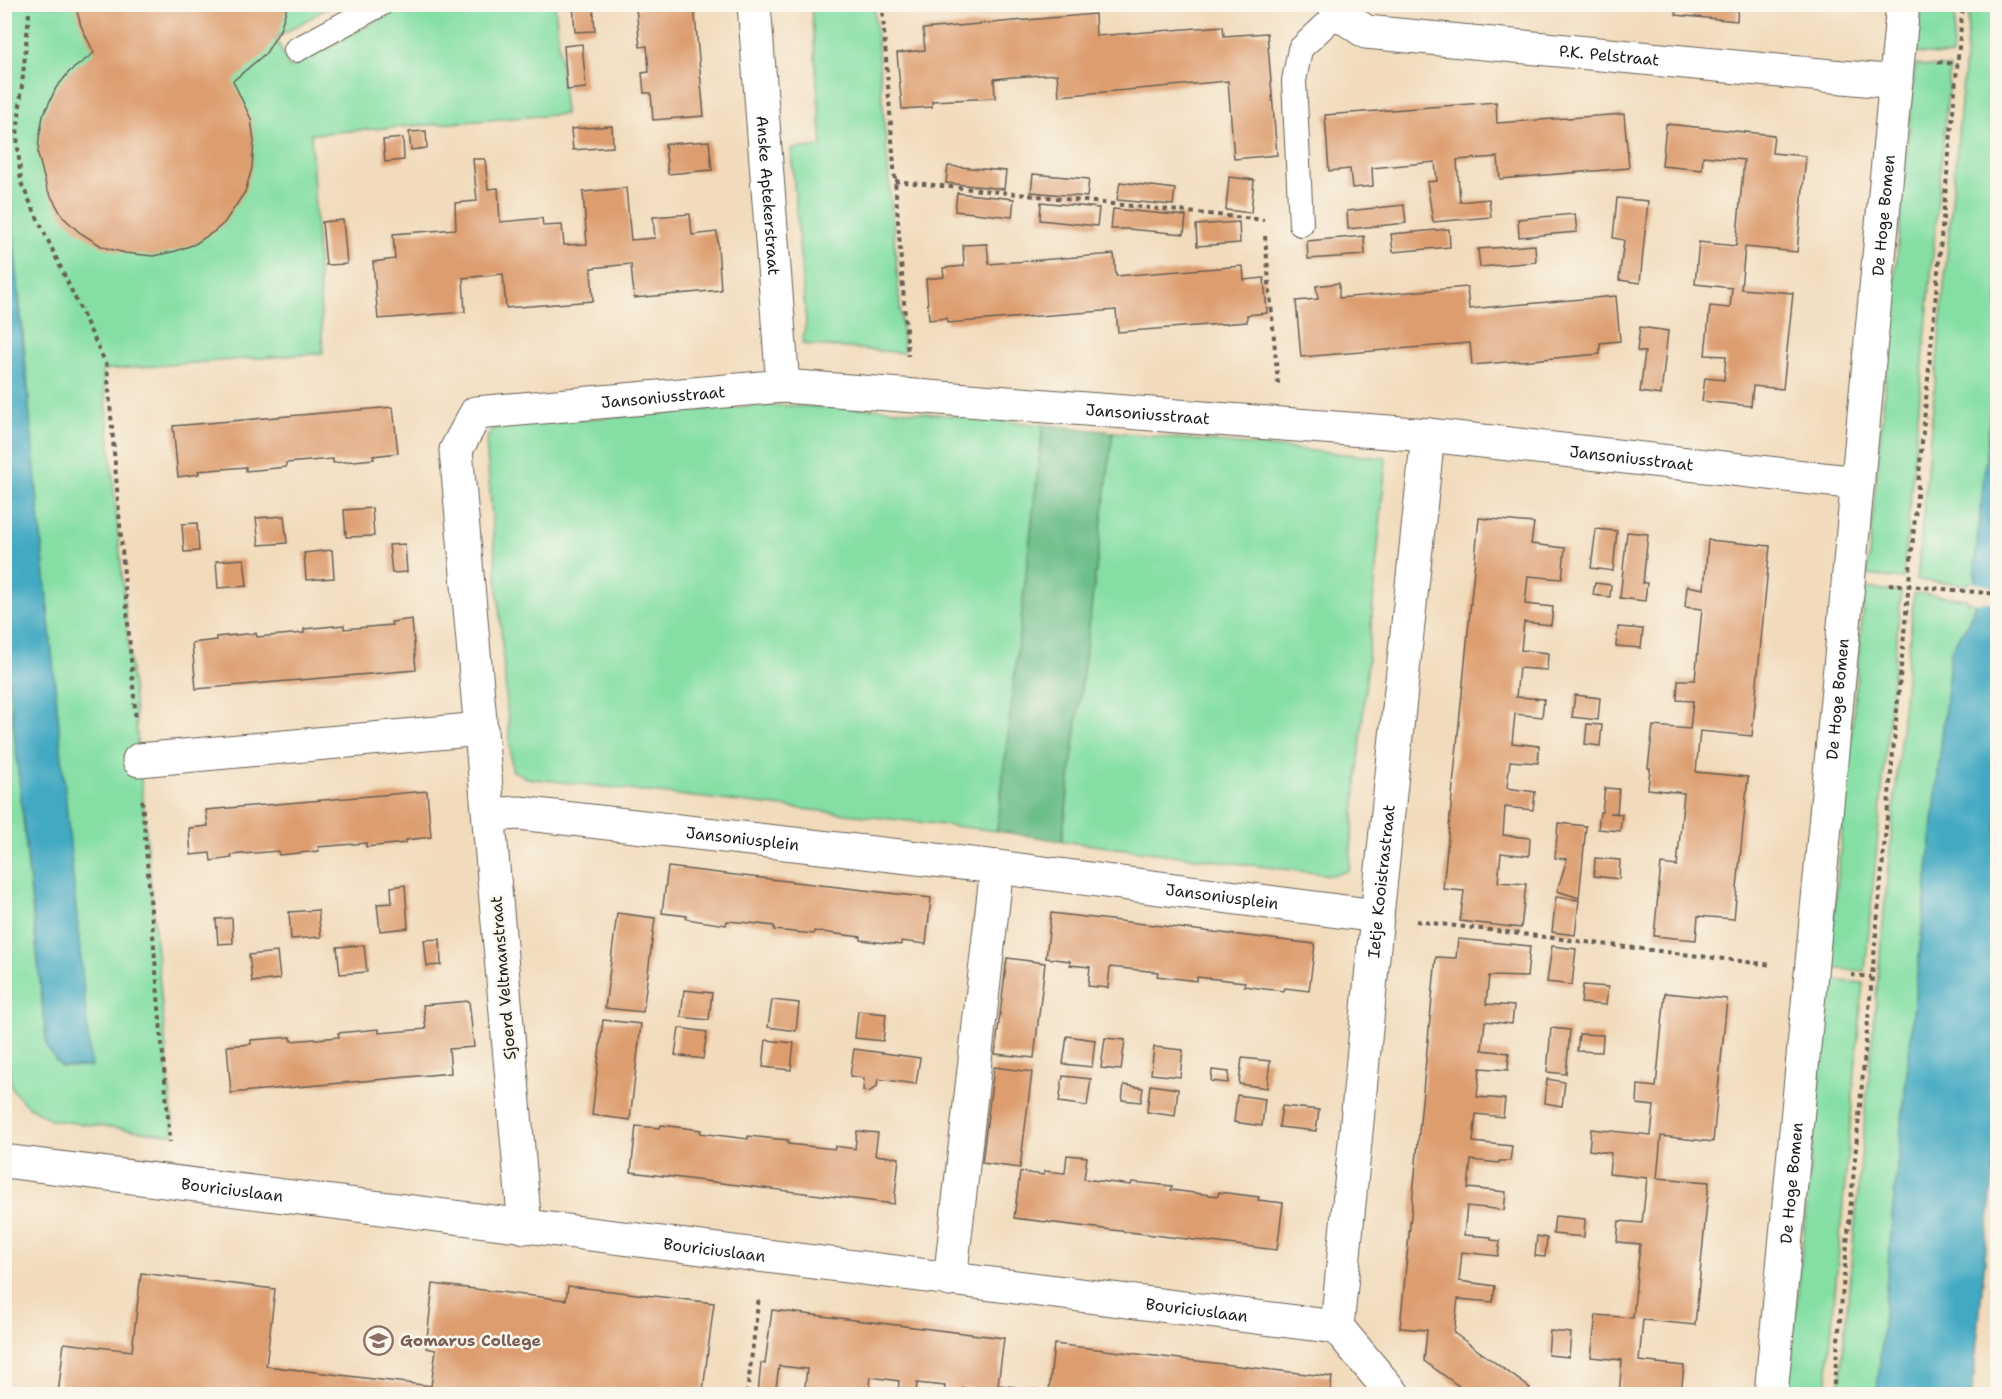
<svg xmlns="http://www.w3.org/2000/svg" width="2002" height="1399" font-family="'Shantell Sans',sans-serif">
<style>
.green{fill:#85dfa5;stroke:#507e60;stroke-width:1.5}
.forest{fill:#6cbe8a;stroke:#446d53;stroke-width:1.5}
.water{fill:#42a9c2;stroke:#2f626f;stroke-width:1.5}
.pier{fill:#f1dbbc}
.building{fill:#dd9d6e}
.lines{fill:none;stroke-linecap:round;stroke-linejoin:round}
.service-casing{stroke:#675f54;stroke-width:26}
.minor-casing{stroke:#675f54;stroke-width:35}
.path{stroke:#675f54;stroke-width:4;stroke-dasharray:4.5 4.5;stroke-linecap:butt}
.service{stroke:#fff;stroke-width:24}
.minor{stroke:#fff;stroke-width:33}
.labels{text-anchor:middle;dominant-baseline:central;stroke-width:5;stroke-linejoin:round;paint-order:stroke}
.street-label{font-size:16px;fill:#1c1c1c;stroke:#fbf7ec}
.education-label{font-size:16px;font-weight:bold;fill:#785e54;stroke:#fbf7ec;text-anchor:start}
</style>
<rect width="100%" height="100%" fill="#fbf7ec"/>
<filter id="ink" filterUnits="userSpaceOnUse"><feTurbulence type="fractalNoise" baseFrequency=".0167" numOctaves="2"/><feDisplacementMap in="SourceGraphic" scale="12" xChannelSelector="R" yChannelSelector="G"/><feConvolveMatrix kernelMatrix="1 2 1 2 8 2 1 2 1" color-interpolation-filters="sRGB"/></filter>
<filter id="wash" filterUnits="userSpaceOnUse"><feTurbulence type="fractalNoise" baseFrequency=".008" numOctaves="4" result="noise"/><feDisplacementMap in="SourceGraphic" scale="24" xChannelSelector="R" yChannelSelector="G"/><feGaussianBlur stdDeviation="1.35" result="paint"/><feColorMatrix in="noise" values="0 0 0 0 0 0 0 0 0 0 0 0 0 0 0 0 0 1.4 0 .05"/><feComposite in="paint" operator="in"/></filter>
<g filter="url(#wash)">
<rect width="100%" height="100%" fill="#f1dbbc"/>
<!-- green -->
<path class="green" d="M5 5H332L276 38 289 68 407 5H555L565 114 311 134 323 353 103 370 174 1135 51 1120 26 1105 12 1089 4 1034V636L47 1048 29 396 5 151Z
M811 5H874L904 353 802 344 806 322 791 149 822 146Z
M1921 5H1956L1952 56 1916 53Z
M1970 5H1997L1998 345 1975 566V583L1968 582V585L1917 580Z
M1915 65 1950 68 1903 579 1867 575Z
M766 405 887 409 1043 425 997 831 527 778 512 770 486 441 492 429 511 425Z
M1113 432 1386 458 1349 871 1331 875 1062 841Z
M1865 588 1901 592 1865 971 1829 968Z
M1914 593 1967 599V602H1974C1974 619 1959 636 1951 650L1894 1197 1877 1394H1839Z
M1828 980 1863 983 1831 1336 1826 1394H1788Z"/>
<!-- forest -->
<path class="forest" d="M1043 425 1113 432 1062 841 997 831Z"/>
<!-- water -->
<path class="water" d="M5 151 91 1067H61L47 1048 4 636Z
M1997 345 1998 1124 1972 1394H1877L1894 1197 1951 650 1966 626 1974 608 1975 566Z"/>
<!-- pier -->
<path class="pier" d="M1972 582 1997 588V602H1971Z"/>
<g id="blocks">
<!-- building -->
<path class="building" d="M75 4H288L280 30 266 53 233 81 251 119 254 141 252 168 245 192 224 223 215 231 195 244 176 251 153 256 125 253 103 247 79 232 63 217 47 189 38 155 39 138 43 116 56 88 62 81 69 72 94 53 81 26Z
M573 4H593L595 31 575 32Z
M643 4H694L704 116 653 120 651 93H644L642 73 649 72 647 46 640 47 638 27 636 8 644 7Z
M1677 4H1738L1737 21 1676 15Z
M1095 14 1096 36 1223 26 1224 36 1267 33 1277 155 1234 159 1228 81 1059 96 1057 74 1013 77 994 79 995 98 932 101V107L902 109 897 53 925 50 923 29Z
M582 44 586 88 567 90 564 46Z
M1496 102 1497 123 1624 114 1629 168 1500 179 1498 157 1457 160 1460 202 1489 199 1491 217 1433 222 1427 182 1437 181 1435 162 1372 168 1373 186 1352 188 1350 169 1329 171 1325 115Z
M1666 124 1774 135 1772 153 1806 156 1797 252 1745 247 1741 289 1793 293 1783 389 1753 386 1751 406 1702 401 1705 378 1724 380 1726 356 1705 355 1710 306 1730 308 1732 288 1695 284 1699 242 1736 246 1744 160 1703 156 1702 170 1662 166Z
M612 126 613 147 573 150 571 129Z
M426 131 427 148 411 150 409 132Z
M403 138 404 160 385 162 383 140Z
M709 141 712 170 668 174 665 144Z
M473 159H485L488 189 498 188 500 222 542 218 543 226 562 225 564 245 587 244 583 192 626 188 631 240 655 238 653 217 690 214 692 235 717 232 721 290 634 298 631 264 591 268 593 301 506 308 503 274 463 278 465 312 378 319 373 262 395 259 393 234 456 229 455 203 477 201Z
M948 166 1006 171 1004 189 946 183Z
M1033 174 1089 179 1087 197 1031 192Z
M1229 177 1254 180 1251 213 1226 210Z
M1120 182 1175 189 1173 205 1117 200Z
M957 193 1014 199 1012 217 955 211Z
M1617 198 1648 201 1640 283 1619 280 1624 240 1613 238Z
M1041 202 1099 208 1097 226 1040 220Z
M1404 205 1406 223 1348 229 1347 211Z
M1113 209 1186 216 1184 234 1127 229H1111Z
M1575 214 1577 232 1519 237 1518 219Z
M343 220 347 264 326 265 322 222Z
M1239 222 1240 243 1197 246 1196 225Z
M1449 229 1450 247 1393 252 1391 234Z
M1364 236 1365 255 1308 259 1307 241Z
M987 244 989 264 1114 254 1116 276 1243 266 1244 280 1264 278 1267 313 1247 315V322L1118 332 1116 310 947 323V318L929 320 926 279 944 277 943 268 964 266 963 245Z
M1535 245 1536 262 1480 267 1478 249Z
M1339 283V298L1467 287 1469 309 1616 296 1620 341 1600 343V354L1472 365 1470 343 1301 357 1296 301 1318 299 1316 286Z
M1640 327 1668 331 1661 395 1640 392 1645 352 1637 351Z
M393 407 398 453 373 456 374 459 333 463V459L286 463V467L246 471V467L198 471 199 474 178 477 173 426Z
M372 508 374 536 346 537 344 510Z
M284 516 287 543 259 545 256 518Z
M1479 518 1534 523 1531 544 1565 548 1562 579 1528 576 1525 604 1553 607 1551 625 1524 622 1521 650 1548 653 1547 670 1519 668 1516 697 1544 699 1542 717 1515 714 1512 743 1539 746 1538 763 1510 761 1507 788 1535 792 1533 810 1505 807 1503 835 1530 838 1529 856 1501 853 1498 882 1526 884 1521 928 1460 921 1464 891 1443 889Z
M197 523 199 551 184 552 182 524Z
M1596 529 1617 531 1613 571 1591 568Z
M1627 532 1648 534 1643 583H1647L1645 601 1620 598Z
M1708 540 1770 546 1752 736 1700 731 1696 772 1748 777 1734 919 1698 916 1696 940 1654 936 1661 864 1677 866 1684 793 1648 789 1650 768H1648L1653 726 1690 729 1693 701 1677 700 1678 680H1695L1702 609 1685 607 1687 586 1704 589Z
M405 544 407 572 392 573 389 545Z
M332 550 334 578 306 580 304 553Z
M244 559 247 586 218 588 216 561Z
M1595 583 1611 585 1610 597 1593 595Z
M412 619 416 670 196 689 192 643 217 640 216 637 256 633 257 637 304 633V629L344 625V629L392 625 391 622Z
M1618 627 1643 629 1641 648 1616 646Z
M1575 695 1600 698 1598 720 1572 717Z
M1587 724 1602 725 1600 746 1585 744Z
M1605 788 1619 789 1617 813H1609L1622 814 1620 831 1598 829 1600 812H1602Z
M427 791 431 837 406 840V843L366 847V843L318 847 319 851 279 855 278 851 231 855 232 858 211 861 210 853 191 855 189 828 208 826 206 810Z
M1558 823 1586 826 1579 898 1557 891 1567 859 1555 858Z
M1595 858 1620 860 1619 879 1594 876Z
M668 867 931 898 926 944 901 941V945L861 940V937L814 931V934L774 930V926L750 923 727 921 726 925 686 919 687 916 662 913Z
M405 885 408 928 380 931 377 904 392 903 391 887Z
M1556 897 1579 900 1575 935 1552 932Z
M318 910 321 937 291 939 289 912Z
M617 913 655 918 643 1012 605 1008Z
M1051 913 1315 944 1309 991 1285 988 1284 991 1265 989 1244 986 1245 982 1197 977V981L1157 976 1158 972 1110 967 1108 988 1088 986 1090 967 1070 965V961L1046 958Z
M232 918 233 943 218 944 216 919Z
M440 939 441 965 427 966 424 940Z
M1458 939 1530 946 1527 977 1489 976 1486 1004 1514 1006 1512 1024 1485 1021 1482 1050 1509 1053 1508 1070 1480 1068 1477 1097 1505 1099 1503 1117 1476 1114 1473 1142 1512 1146 1510 1161H1499V1163L1471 1160 1468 1188 1506 1192 1504 1210 1467 1206 1464 1235 1491 1237V1240L1500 1241 1498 1256 1462 1252 1459 1281 1495 1286 1493 1302 1458 1299 1454 1333 1530 1388 1526 1394H1470L1424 1361 1427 1330 1400 1328 1436 957 1456 958Z
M364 945 367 972 340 974 337 947Z
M1552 946 1576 949 1572 985 1547 982Z
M277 952 280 979 252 982 249 955Z
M1007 958 1045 963 1034 1058 995 1054Z
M1583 985 1608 987 1606 1005 1581 1003Z
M684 990 712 993 709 1020 681 1017Z
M1665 993 1727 999 1713 1142 1661 1136 1657 1178 1709 1182 1695 1325 1643 1320 1639 1361 1684 1366 1681 1394H1619L1622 1360 1591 1357 1596 1315 1633 1318 1640 1244 1617 1242 1619 1221 1642 1223 1647 1178 1609 1174 1611 1153 1589 1150 1591 1129 1651 1135 1654 1106 1637 1104 1638 1085 1656 1087Z
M772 1000 799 1003 796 1031 768 1027Z
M469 1001 474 1047 449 1049 451 1073 231 1093 227 1046 251 1044V1040L291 1037V1041L339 1037 338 1033 379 1029V1033L426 1029 423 1005Z
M858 1011 886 1014 883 1041 855 1038Z
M603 1020 641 1024 630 1120 592 1115Z
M679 1028 707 1032 703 1059 675 1055Z
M1551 1028 1570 1030 1566 1074 1547 1072Z
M1579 1034 1603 1035 1602 1052 1577 1051Z
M1067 1036 1095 1040 1092 1067 1063 1064Z
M1105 1038 1125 1040 1121 1070 1101 1068Z
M766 1040 794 1043 791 1070 763 1067Z
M1154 1047 1183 1050 1180 1077 1151 1074Z
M854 1049 920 1058 916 1084 878 1079 877 1086 869 1092 863 1091 864 1078 850 1076Z
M1242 1058 1270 1061 1267 1088 1239 1084Z
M994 1067 1032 1072 1020 1168 982 1163Z
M1212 1070 1229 1072 1228 1083 1211 1081Z
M1063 1076 1091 1079 1087 1106 1059 1102Z
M1547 1079 1565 1082 1562 1106 1545 1103Z
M1124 1085 1143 1088 1141 1102 1122 1100Z
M1150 1085 1178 1089 1175 1116 1147 1112Z
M1237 1095 1265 1099 1262 1126 1234 1122Z
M1282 1106 1319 1110 1316 1131 1279 1127Z
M661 1125 701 1130 700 1133 748 1139V1136L788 1140V1144L835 1149V1146L855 1149 857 1131 878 1133 875 1155 899 1158 894 1204 631 1172 636 1126 660 1128Z
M1067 1155 1087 1157 1084 1179 1131 1185 1132 1182 1172 1186 1171 1190 1218 1196 1219 1192 1259 1197 1258 1200 1283 1203 1277 1250 1014 1218 1020 1172 1044 1175V1171L1065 1173Z
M1555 1216 1585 1219 1584 1237 1553 1234Z
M1537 1236 1547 1238 1545 1257 1535 1256Z
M141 1273 275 1289 266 1366 431 1386 436 1350 426 1348 433 1284 566 1300 568 1286 714 1303 703 1390 688 1388 687 1394H58L64 1343 132 1351Z
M772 1310 1004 1338 998 1385 1015 1387 1014 1394H990L991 1391 963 1388 962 1394H944L945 1386 917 1383 916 1394H898L899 1381 871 1377 869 1394H804L807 1369 779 1366 775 1394H758L761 1363 765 1364Z
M1550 1331 1571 1333 1569 1357 1548 1355Z
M1054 1344 1332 1377 1330 1394H1026L1027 1388 1049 1391Z"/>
</g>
</g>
<g filter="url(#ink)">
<use href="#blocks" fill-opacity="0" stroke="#675f54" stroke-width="1.5"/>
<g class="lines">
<defs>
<path id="service" d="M296 50 381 4
M1301 224 1294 81 1300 49 1338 13"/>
<g id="minor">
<path id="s1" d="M754 4 783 386"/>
<path id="s2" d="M1334 4 1338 13 1366 32 1896 82"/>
<path d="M139 760 481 729"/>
<path id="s3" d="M489 815 519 813 997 867 1377 916"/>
<path id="s4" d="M4 1161 1337 1327 1393 1394"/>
<path id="s5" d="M525 1227 456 450 476 413 783 386 1428 435 1858 483"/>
<path d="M950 1280 997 867"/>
<path id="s6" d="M1337 1327 1377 916 1428 435"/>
<path id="s7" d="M1771 1394 1903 4"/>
</g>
</defs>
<!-- service casing -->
<use href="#service" class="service-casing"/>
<!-- minor casing -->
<use href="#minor" class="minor-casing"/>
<!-- path -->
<path class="path" d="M30 4 17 136 21 183 107 366 136 721
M882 4 908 356
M1938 62 1957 64
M895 181 1264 220
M1265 236 1278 384
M1889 584 1998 594
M142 800 170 1142
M1416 921 1772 965
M1851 975 1871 977
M747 1394 759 1296
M1833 1394 1963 4"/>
<!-- service -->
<use href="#service" class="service"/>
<!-- minor -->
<use href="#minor" class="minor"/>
</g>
</g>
<!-- icons -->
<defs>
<symbol id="school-ring" viewBox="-11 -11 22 22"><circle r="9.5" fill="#fbf7ec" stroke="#8d6e63" stroke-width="1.5"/><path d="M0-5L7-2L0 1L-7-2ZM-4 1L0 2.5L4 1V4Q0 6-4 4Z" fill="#8d6e63"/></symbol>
</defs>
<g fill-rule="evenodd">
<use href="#school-ring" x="362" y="1324" width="33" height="33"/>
</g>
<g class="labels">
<!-- street labels -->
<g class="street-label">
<text stroke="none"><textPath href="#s2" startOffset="288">P.K. Pelstraat</textPath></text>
<text stroke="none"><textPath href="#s1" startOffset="192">Anske Aptekerstraat</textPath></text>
<text stroke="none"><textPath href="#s7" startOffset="1184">De Hoge Bomen</textPath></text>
<text stroke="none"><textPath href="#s5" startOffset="1010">Jansoniusstraat</textPath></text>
<text stroke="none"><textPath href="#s5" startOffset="1496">Jansoniusstraat</textPath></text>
<text stroke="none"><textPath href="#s5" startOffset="1982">Jansoniusstraat</textPath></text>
<text stroke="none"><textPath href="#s7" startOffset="698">De Hoge Bomen</textPath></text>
<text stroke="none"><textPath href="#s3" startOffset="255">Jansoniusplein</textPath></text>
<text stroke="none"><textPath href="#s6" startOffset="448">Ietje Kooistrastraat</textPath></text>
<text stroke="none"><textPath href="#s3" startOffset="738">Jansoniusplein</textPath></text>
<text transform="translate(503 978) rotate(-95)">Sjoerd Veltmanstraat</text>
<text stroke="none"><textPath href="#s7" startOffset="212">De Hoge Bomen</textPath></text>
<text stroke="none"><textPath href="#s4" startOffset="230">Bouriciuslaan</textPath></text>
<text stroke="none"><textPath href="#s4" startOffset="716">Bouriciuslaan</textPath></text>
<text stroke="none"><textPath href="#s4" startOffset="1202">Bouriciuslaan</textPath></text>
</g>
<!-- education labels -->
<g class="education-label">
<text x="400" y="1340">Gomarus College</text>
</g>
</g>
<!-- margin -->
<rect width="2002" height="1399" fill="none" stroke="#fbf7ec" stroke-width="24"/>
</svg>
